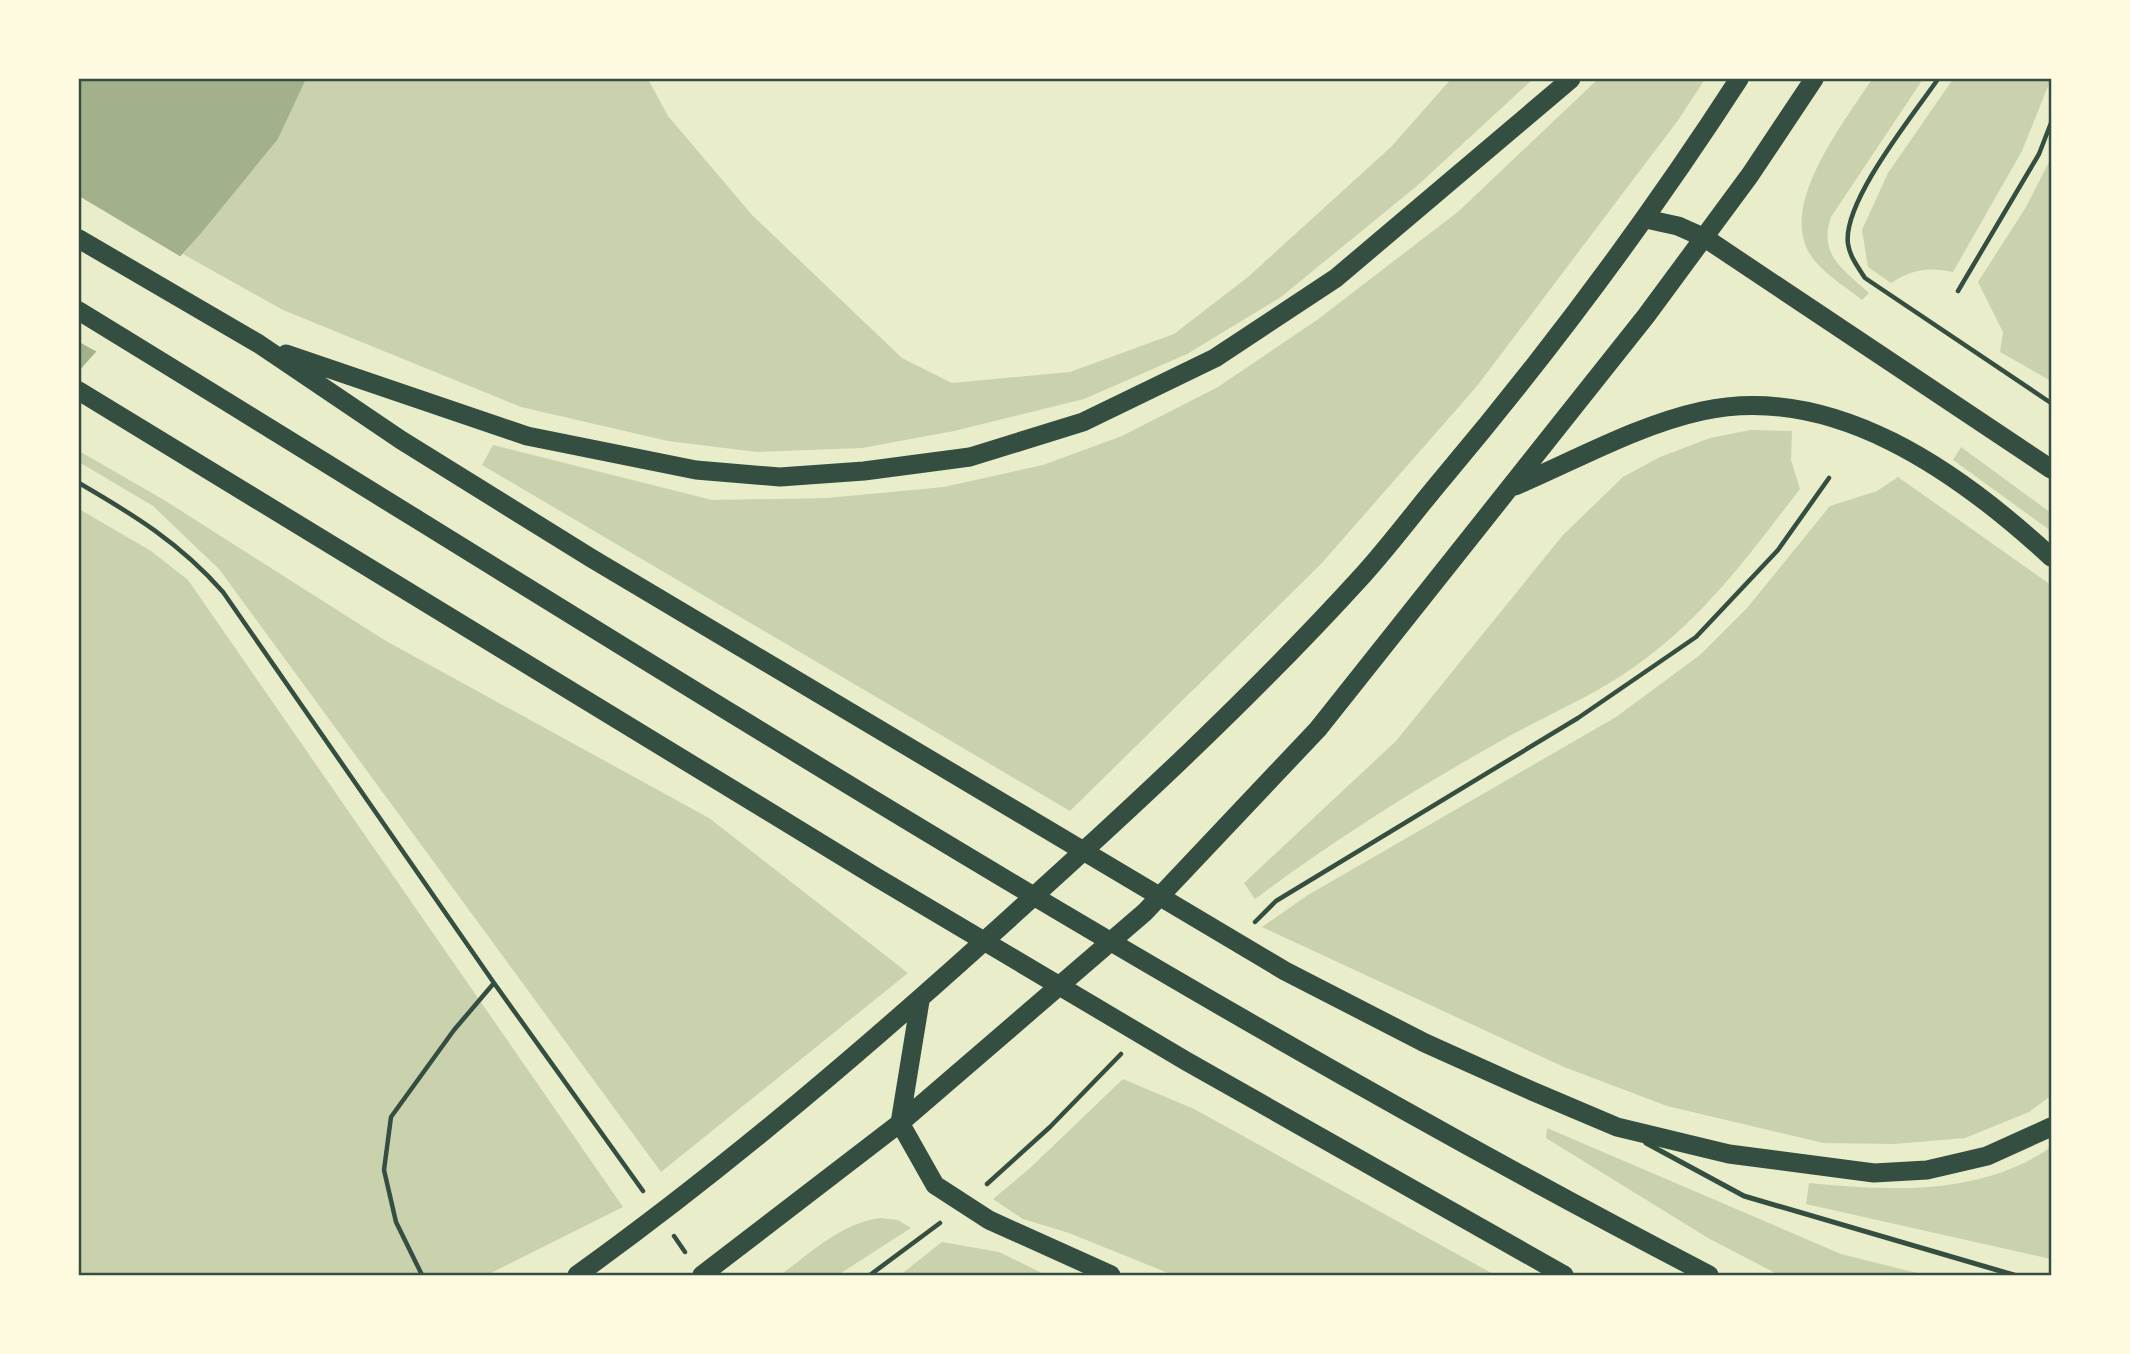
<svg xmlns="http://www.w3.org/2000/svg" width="2130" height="1354" font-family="'Roboto Condensed',sans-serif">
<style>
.green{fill:#cad2ad}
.water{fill:#a3b18a}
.pier{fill:#e9edc9}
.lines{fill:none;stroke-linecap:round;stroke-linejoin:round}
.path{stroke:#344e41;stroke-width:4.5}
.service{stroke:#344e41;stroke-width:5}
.trunk{stroke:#344e41;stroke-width:19}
.neatline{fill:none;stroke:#344e41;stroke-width:2.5}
</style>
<rect width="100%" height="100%" fill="#e9edc9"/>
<!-- green -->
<path class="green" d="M306 79H648L668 116 752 215 902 358 952 383 1070 372 1174 334 1248 277 1391 147 1451 79H1533L1418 185 1281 297 1187 354 1084 399 954 431 862 448 757 452 668 441 521 407 283 310 183 254 278 139Z
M1598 79H1705L1679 119 1477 386 1321 564 1070 811 482 465 493 445 712 500 827 498 944 487 1043 465 1122 436 1218 387 1317 320 1459 211Z
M1872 79H1923L1831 217C1818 255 1843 269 1869 293L1862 300C1845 286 1817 270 1807 249 1783 198 1846 120 1872 79Z
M1953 79H2051L2022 151 1953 272C1928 267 1913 269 1891 283L1868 267 1862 230 1888 173Z
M2051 158V381L2000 352 2003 332 1978 282 2026 207Z
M1750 430 1792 431 1791 460 1800 489C1749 555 1703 619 1634 667 1595 695 1547 715 1504 739 1418 787 1334 840 1255 899L1244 883 1396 741 1563 535 1623 477 1660 457 1710 438Z
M1961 447 2051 513V531L1953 460Z
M79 451 164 500 386 641 709 818 908 973 661 1172 219 569 153 506 79 462Z
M1898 477 2051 585V1096L2029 1112 1965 1138 1894 1144 1823 1143 1667 1106 1564 1067 1262 927 1308 895 1616 717 1700 655 1747 608 1830 506 1877 491Z
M79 509 151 551 188 580 623 1207 487 1275H79Z
M1123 1079 1194 1109 1495 1275H1173L1069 1233 1023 1219 993 1199 1029 1169Z
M1547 1128 1841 1254 1925 1275H1779L1708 1238 1546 1138Z
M2051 1147V1259L1806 1204 1809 1183C1889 1191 1981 1196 2051 1147Z
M880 1218 898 1220 911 1228 838 1275H780C811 1253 841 1223 880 1218Z
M942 1242 999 1252 1046 1275H900Z"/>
<!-- water -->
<path class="water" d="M79 79H306L278 139 202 232 79 371Z"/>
<!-- pier -->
<path class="pier" d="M79 196 183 258 99 353 79 342Z"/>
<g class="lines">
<!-- path -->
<path class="path" d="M1938 79C1914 114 1842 202 1848 244 1850 257 1858 267 1865 278L2051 403
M1958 291 2039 154 2051 123
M79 483C134 515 180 543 223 592L494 983 643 1191
M1255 922 1276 901 1578 718 1696 637 1778 550 1829 478
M987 1184 1050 1127 1121 1054
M674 1236 685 1252
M422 1275 396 1222 384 1170 391 1117 454 1030 494 983
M870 1275 940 1223"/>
<!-- service -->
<path class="service" d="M1646 1143 1744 1196 2014 1275"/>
<!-- trunk -->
<path class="trunk" d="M1646 219 1678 226 1705 238 2051 469
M79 239 259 344 401 440 591 558 1285 971 1425 1043 1532 1091 1617 1127 1729 1154 1874 1173 1927 1170 1987 1156 2051 1127
M79 311C617 640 1149 984 1709 1275
M286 354 527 436 696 470 780 477 864 471 970 457 1083 422 1215 358 1336 278 1571 79
M79 391 876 877 1186 1061 1564 1275
M1515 486C1576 460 1638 425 1702 411 1834 382 1960 473 2051 557
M920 1001 900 1123 935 1185 989 1220 1111 1275
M577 1275C730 1165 873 1042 1012 916 1133 807 1253 696 1363 575 1391 544 1416 510 1443 478 1550 351 1649 218 1739 79
M702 1275 900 1123 1145 912 1318 729 1646 316 1750 175 1814 79"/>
</g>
<!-- border -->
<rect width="2130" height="1354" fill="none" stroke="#fefae0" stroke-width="161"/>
<rect x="80" y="80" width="1970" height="1194" class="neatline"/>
</svg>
